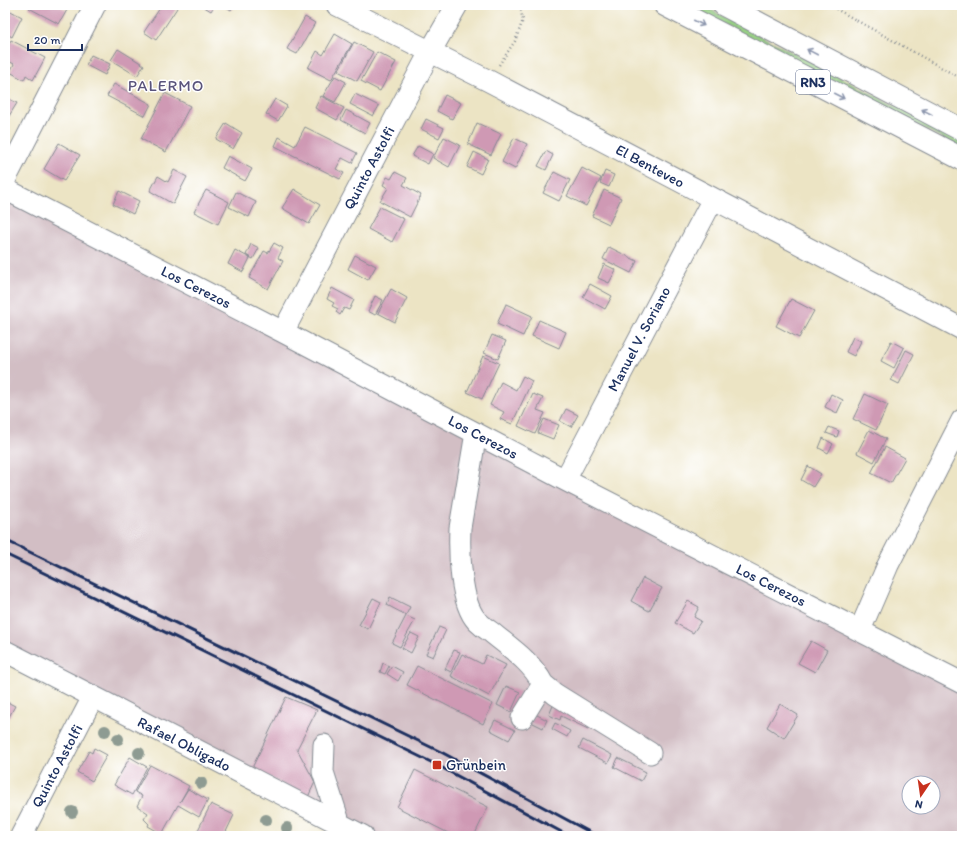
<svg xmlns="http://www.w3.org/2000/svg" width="967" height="841" font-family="Itim,sans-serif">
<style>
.industrial{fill:#d2bec4;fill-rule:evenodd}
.green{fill:#99d285;stroke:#5a8072}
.building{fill:#cf99b4}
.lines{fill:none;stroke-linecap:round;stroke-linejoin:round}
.minor-casing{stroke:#848a91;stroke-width:23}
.highway-casing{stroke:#848a91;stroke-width:24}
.path{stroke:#848a91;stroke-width:2.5;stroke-dasharray:1 3;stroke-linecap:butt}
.minor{stroke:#fff;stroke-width:21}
.highway{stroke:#fff;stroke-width:22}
.rail{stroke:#1b2f5e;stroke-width:3}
.tree{fill:#8e9b92}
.oneway{stroke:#8d97ae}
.poi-dot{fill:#c8321e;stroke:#fff;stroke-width:1.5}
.labels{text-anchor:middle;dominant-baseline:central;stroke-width:3;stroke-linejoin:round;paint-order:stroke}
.shield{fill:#fff;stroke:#5f6d8e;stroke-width:1}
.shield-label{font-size:14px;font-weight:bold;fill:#1b2f5e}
.street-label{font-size:15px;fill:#1b2f5e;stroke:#fff}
.poi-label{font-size:15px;fill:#1b2f5e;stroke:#fff;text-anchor:start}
.neighbourhood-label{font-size:16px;letter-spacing:1px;fill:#5a547c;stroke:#fff}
</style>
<rect width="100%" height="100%" fill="#fff"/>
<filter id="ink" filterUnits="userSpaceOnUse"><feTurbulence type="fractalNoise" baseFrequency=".025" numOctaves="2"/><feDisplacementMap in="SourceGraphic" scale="8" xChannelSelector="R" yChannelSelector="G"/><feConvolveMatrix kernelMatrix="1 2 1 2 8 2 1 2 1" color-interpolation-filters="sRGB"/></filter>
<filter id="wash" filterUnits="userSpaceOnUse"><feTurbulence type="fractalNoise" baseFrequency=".012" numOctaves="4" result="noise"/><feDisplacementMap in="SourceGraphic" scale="16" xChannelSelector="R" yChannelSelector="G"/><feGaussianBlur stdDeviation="0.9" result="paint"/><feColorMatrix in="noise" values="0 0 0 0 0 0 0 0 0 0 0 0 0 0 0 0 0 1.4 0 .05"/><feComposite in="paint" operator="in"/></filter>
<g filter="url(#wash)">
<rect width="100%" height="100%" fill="#ece4c4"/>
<!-- industrial -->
<path class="industrial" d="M5 189 962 683V836H363L5 651ZM909 783H933V807H909Z"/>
<!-- green -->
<path class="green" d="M687 5H701L962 141V148Z"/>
<g id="blocks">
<!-- building -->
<path class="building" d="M30 5H58L67 10 59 24 29 8Z
M162 5H179L156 40 144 32Z
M201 5H215L211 11Z
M223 5H234L231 10Z
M5 8 22 17 12 37 5 33Z
M305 17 315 23 297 54 287 49Z
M335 34 352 44 331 80 308 68 317 51 323 55Z
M11 40 45 58 33 80 26 75 24 80 10 72 14 64 5 59V51Z
M354 42 373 52 357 81 338 71Z
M118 49 144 65 137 76 111 60Z
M377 52 396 62 380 91 361 81Z
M91 55 110 64 105 75 86 65Z
M335 76 346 82 335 102 323 96Z
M114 84 151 104 145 116 107 96Z
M165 93 190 106 166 152 141 139Z
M355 94 379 106 373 116 350 104Z
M445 95 461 103 452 119 437 111Z
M321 96 344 108 337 120 315 108Z
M5 97 17 103 9 116 5 115Z
M275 99 287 106 278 121 266 114Z
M346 110 370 123 365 133 341 120Z
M426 119 444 128 439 138 421 129Z
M226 123 242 133 233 149 216 139Z
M477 123 501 134 491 155 468 144Z
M305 127 357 153 352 163 342 158 336 169 344 173 340 179 275 146 279 137 295 146Z
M444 137 460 145 449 167 433 158Z
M514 138 527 144 515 169 502 162Z
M59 143 80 155 64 181 44 169Z
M418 146 433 154 428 164 412 156Z
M546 151 553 155 546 170 538 166Z
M474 152 488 159 481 174 467 167Z
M228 156 252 169 245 181 222 168Z
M582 168 601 178 586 206 567 196Z
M174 170 187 177 173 204 150 191 158 176 168 182Z
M605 171 614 175 609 187 600 183Z
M395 172 407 178 403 185 421 195 410 217 380 201 388 188 383 185 387 177 391 179Z
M554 172 570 180 559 201 543 193Z
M294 189 320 205 309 224 282 208Z
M206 190 229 202 218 224 194 212Z
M604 190 621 198 609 224 592 216Z
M119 191 139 201 133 214 113 204Z
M236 192 256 202 249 217 229 207Z
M380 207 404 219 392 242 368 229Z
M274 243 283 248 278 258 283 261 268 289 249 278 264 251 268 253Z
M251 244 259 248 253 259 246 255Z
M609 247 637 261 631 273 603 259Z
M235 250 250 258 243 272 228 264Z
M355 255 376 266 368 280 348 269Z
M604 264 616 270 609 283 598 278Z
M590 284 612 296 605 309 583 297Z
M332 288 354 300 349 310 344 308 340 315 336 312 338 309 332 306 334 303 327 299Z
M391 289 407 298 395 322 378 313Z
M375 296 383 300 375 315 368 311Z
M791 299 814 311 799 338 776 326Z
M506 304 532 316 523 336 497 324Z
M539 320 566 332 559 348 532 336Z
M492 335 506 341 498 359 484 353Z
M853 337 861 341 854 356 846 352Z
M891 341 904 348 894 368 881 361Z
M906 350 914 354 899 384 891 380Z
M483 356 499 363 482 399 467 392Z
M523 376 532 381 512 424 500 419 504 412 490 405 501 382 516 390Z
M533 394 543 398 537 410 545 413 535 434 518 426Z
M831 394 843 400 837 413 825 407Z
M865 394 888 405 876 430 853 419Z
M566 409 578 415 571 427 560 421Z
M544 419 559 425 553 439 538 433Z
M829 427 839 431 837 437 826 433Z
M869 430 886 439 874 462 857 453Z
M823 438 833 444 828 453 819 448Z
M885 447 905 458 891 483 871 473Z
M808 466 821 474 813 487 801 480Z
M643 578 662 588 649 611 631 601Z
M390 597 410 607 406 615 387 605Z
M373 598 381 602 368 629 359 625Z
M688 601 699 607 694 617 701 621 693 633 675 623Z
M406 616 415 620 400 647 392 643Z
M439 627 446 630 433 657 426 654Z
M411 633 419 637 411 653 402 648Z
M811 641 827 650 815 672 798 663Z
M454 650 460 652 451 672 445 669Z
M462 654 482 664 486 655 506 665 489 696 451 676Z
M383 663 389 666 385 674 380 672Z
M392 666 403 672 398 681 387 674Z
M417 666 493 704 483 724 407 685Z
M506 686 520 692 511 712 497 705Z
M286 697 317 710 297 749 315 782 308 797 252 768Z
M5 701 15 706 5 724Z
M555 701 593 719 588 729 561 716 560 720 549 715Z
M780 704 798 715 784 738 767 727Z
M535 714 547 720 543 728 531 722Z
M495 720 515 730 509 740 490 730Z
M555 723 570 731 567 737 552 729Z
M583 740 612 755 608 763 579 748Z
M94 748 107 755 92 781 77 772 89 751 92 753Z
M130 757 147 767 132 795 114 785Z
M618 758 646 772 641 781 614 767Z
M150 765 189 786 180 802 188 789 208 800 199 817 178 805 162 834 148 826 149 824 144 819 148 813 137 806 142 796 135 792Z
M415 770 488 807 474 836H454L397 807Z
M211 804 234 815 224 836H195Z"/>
</g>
</g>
<g filter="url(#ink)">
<use href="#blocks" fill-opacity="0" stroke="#848a91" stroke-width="1"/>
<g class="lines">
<defs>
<path id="minor" d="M337 5 489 81 962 329
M5 180 95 5
M5 189 283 332 565 480 962 683
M283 332 430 52 457 5
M476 433 460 528C459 552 460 603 477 621 481 625 486 629 491 632 510 648 531 661 543 684L522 718
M565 480 713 199
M860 630 888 565 962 420
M5 651 363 836
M543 684 555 694 650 753
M324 745 323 772 340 825
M21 836 93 697"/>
<path id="highway" d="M665 5 962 159
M724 5 962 130"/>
</defs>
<!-- minor casing -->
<use href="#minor" class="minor-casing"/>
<!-- highway casing -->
<use href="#highway" class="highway-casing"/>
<!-- path -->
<path class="path" d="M829 5 962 79
M499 65 515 41 523 20 519 5"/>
<!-- minor -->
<use href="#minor" class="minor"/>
<!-- highway -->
<use href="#highway" class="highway"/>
<!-- rail -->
<path class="rail" d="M5 540 443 753 597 836
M5 554 437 765 569 836"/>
</g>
<!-- trees -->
<g class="tree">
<circle cx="105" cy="731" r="6"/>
<circle cx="118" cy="739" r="6"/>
<circle cx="139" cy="753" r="6"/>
<circle cx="201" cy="783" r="6"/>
<circle cx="72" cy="812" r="6"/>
<circle cx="266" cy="820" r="6"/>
<circle cx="287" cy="828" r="6"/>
</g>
<!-- one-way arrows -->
<defs><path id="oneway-shaft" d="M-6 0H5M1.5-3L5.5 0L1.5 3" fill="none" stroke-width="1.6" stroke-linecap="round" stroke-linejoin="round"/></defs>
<g class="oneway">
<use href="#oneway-shaft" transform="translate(699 23) rotate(27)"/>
<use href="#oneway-shaft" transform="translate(812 52) rotate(-152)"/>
<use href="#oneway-shaft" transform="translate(839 96) rotate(27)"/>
<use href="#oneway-shaft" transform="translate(927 112) rotate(-152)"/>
</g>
</g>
<!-- markers -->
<rect class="poi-dot" x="432" y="760" width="10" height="10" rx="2"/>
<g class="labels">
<!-- shield labels -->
<rect class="shield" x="796" y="70" width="34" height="24" rx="3"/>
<g class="shield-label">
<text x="813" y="82">RN3</text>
</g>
<!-- street labels -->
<g class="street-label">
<text transform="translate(650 166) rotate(28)">El Benteveo</text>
<text transform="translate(369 168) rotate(-62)">Quinto Astolfi</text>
<text transform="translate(196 287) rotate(27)">Los Cerezos</text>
<text transform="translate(639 339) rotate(-62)">Manuel V. Soriano</text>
<text transform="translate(483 437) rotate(28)">Los Cerezos</text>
<text transform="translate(771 585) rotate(27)">Los Cerezos</text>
<text transform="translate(184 744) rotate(27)">Rafael Obligado</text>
<text transform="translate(57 766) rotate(-62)">Quinto Astolfi</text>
</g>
<!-- poi labels -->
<g class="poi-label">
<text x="446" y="765">Grünbein</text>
</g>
<!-- neighbourhood labels -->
<g class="neighbourhood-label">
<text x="166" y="85">PALERMO</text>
</g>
</g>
<!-- margin -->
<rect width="967" height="841" fill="none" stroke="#fff" stroke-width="20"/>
<!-- north arrow -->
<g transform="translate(921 795) rotate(193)"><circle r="19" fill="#ffffff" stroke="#a4acbf"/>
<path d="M0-3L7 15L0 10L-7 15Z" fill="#c8321e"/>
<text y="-6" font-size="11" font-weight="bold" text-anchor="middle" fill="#1b2f5e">N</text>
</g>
<!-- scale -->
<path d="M28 44v6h54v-6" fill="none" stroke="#1b2f5e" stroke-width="2"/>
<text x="34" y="44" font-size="12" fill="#1b2f5e" stroke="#ffffff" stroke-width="3" paint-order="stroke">20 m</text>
</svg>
